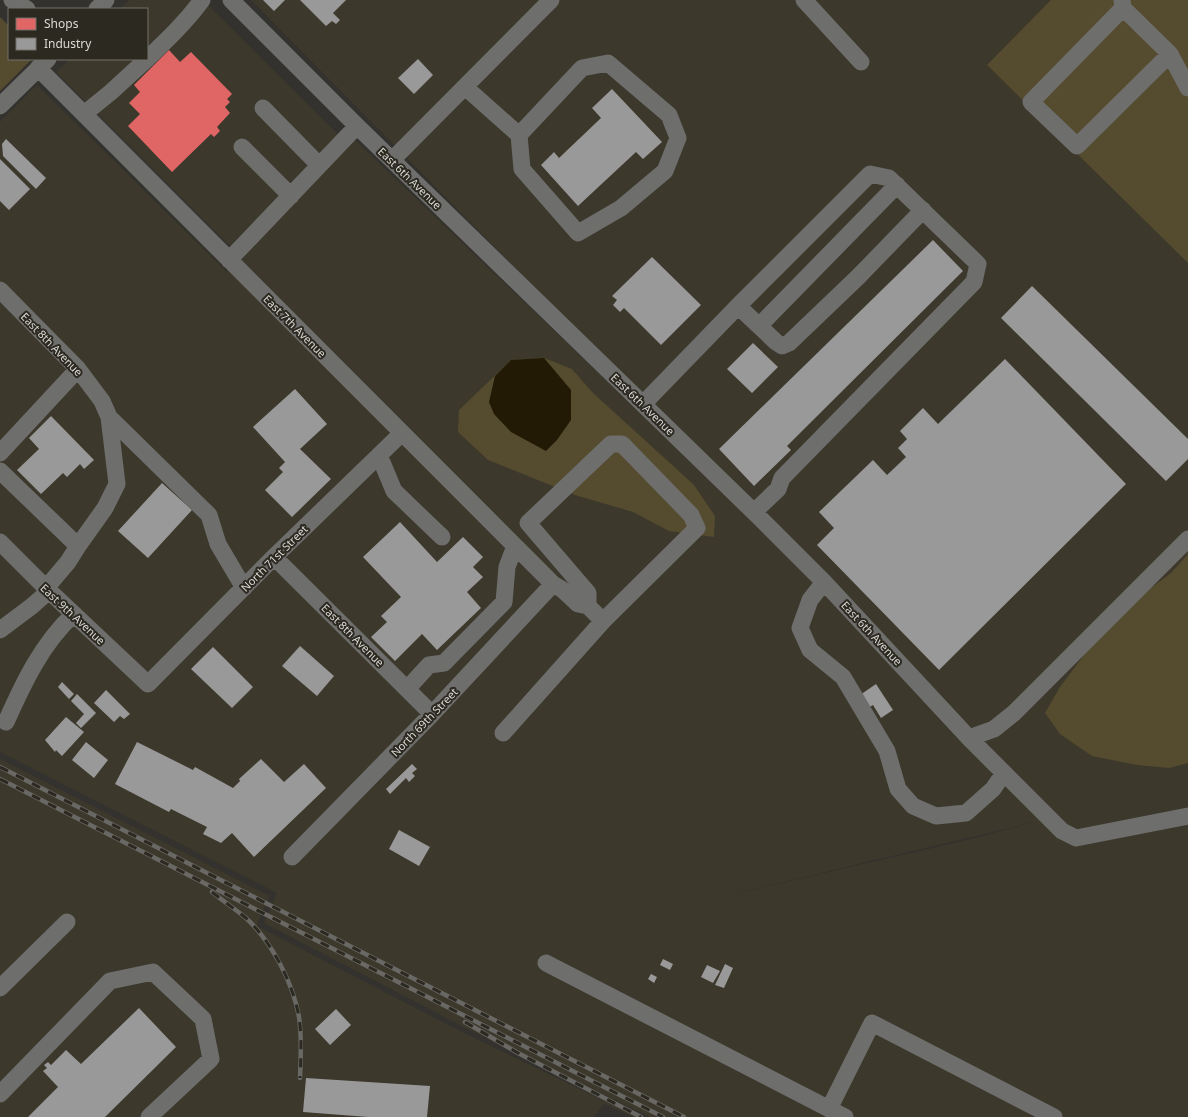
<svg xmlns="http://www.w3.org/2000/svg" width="1188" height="1117" font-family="'Noto Sans',sans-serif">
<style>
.built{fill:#3c382b;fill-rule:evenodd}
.green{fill:#554b2e}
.water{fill:#221a04}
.shops{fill:#e06666}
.industry{fill:#999}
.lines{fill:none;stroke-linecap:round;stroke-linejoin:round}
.minor{stroke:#6e6e6d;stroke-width:17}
.rail-casing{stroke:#696865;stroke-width:4.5}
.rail{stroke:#2c2921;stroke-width:3;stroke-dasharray:9;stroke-linecap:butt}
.labels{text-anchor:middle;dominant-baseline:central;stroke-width:4;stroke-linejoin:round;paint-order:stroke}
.street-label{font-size:11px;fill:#dbdad5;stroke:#2c2921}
</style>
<rect width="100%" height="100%" fill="#33322e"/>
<!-- built -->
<path class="built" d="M129 0H203L340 136 230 246 56 72 70 59H147V9H120Z
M251 0H1188V1117H650L460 1025 264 923 277 893 0 752V122L37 85 227 272 355 140 964 723ZM1038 821 971 839 726 896Z
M0 759 270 896 258 922V926L261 928 458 1030 637 1117H633L605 1104 602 1106 594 1117H0V997L76 922 67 913 0 979Z"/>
<!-- green -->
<path class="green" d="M1051 0H1188V263L987 65Z
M0 17 9 26V59H32L0 91Z
M544 358 572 369 592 392 694 485 715 516 714 537 669 531 633 512 575 495 488 460 458 432 459 410 511 360Z
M1188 554V763L1169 768 1137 765 1092 756 1060 734 1045 713 1060 687 1096 639 1136 599 1171 573Z"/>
<!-- water -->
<path class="water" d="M544 358 571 390V420L557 440 546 451 511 432 494 414 489 402 495 376 511 360Z"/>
<!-- shops -->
<path class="shops" d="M169 50 180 62 191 52 232 94 227 99 230 102 225 107 230 113 217 127 220 131 214 137 211 134 172 172 128 126 140 114 129 103 140 92 134 85Z"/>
<!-- industry -->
<path class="industry" d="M263 0H285L274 11Z
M300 0H346L333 13 340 20 336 24 332 21 326 26Z
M418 59 433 75 414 94 398 78Z
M612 89 662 142 643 159 636 152 578 206 541 165 554 152 559 158 601 118 592 108Z
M6 139 46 178 36 189 3 156 2 144Z
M0 159 30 189 9 210 0 201Z
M933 240 963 271 787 446 791 450 754 486 719 449Z
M652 257 701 305 661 345 624 308 620 312 613 305 617 300 612 296Z
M1032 286 1188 439V459L1166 481 1001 318Z
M753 343 778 367 752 393 727 369Z
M1005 359 1126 484 939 670 817 545 834 528 819 512 873 460 887 475 906 457 898 448 907 439 900 431 923 408 938 424Z
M295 389 327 424 300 449 331 479 292 517 265 490 283 472 279 468 285 462 253 427Z
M51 416 94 460 84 469 80 464 67 477 63 473 41 494 17 470 39 449 29 438Z
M162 483 192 510 148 558 118 531Z
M400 522 437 562 463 537 483 557 473 567 483 577 467 592 481 608 437 650 422 634 395 661 371 637 387 622 381 616 401 597 363 557Z
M300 646 334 676 317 696 282 666Z
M213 647 253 687 232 708 191 669Z
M62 682 74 694 69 699 58 687Z
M876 684 893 710 881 718 873 705 868 708 860 695Z
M106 690 130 714 124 719 120 716 114 722 94 703Z
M77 694 96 713 81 728 76 723 84 714 71 701Z
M66 717 84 732 62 756 56 750 55 752 45 740Z
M86 742 108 760 94 778 72 760Z
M137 742 193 770 195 767 233 788 240 781 239 779 261 759 284 782 304 764 326 788 254 857 232 833 221 843 203 834 207 827 171 809 169 812 115 784Z
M412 764 417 769 412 773 415 776 409 782 406 778 390 794 386 789Z
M399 830 430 847 419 866 389 849Z
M663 959 673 964 670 970 660 965Z
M725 964 733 968 724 988 715 985Z
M707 965 720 971 713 983 701 977Z
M651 974 657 977 654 983 648 979Z
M139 1008 176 1047 105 1117H28L58 1087 43 1071 47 1068 44 1065 48 1062 51 1065 66 1050 81 1064Z
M336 1009 351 1025 330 1045 315 1029Z
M306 1078 430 1086 427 1117H368L303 1112Z"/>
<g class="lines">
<!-- minor -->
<path class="minor" d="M12 0 27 9
M231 0 357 126 759 517 824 582 969 738 1062 831 1076 838 1188 816
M804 0 861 62
M1122 0 1123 8 1170 54 1077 146 1031 102 1123 8
M97 9 106 0
M1170 54 1188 88
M147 59C167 40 186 22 202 0
M38 68 553 584 563 590 578 604 588 606 603 621 697 528 691 515 622 444H611L528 523 588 593V606
M465 87 519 135 522 169 578 233 621 208 665 171 678 138 669 115 608 63 582 68 519 135
M0 106 48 59
M263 108 319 165
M84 114 111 92 147 59
M242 147 291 196
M392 160 551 0
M229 260 357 126
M0 290 78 369 102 401 109 417 117 484 105 508 78 546
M738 306 776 342 782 346 789 343 858 277 923 210
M759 326 897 185
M643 404 738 306 870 174 889 178 978 264 974 282 782 478 778 489 754 512
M109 417 209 515 218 544 244 588
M0 453 78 369
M379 455 394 491 442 537
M0 471 78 546 68 562 46 588
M0 542 46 588 148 684 274 557 402 433
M274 557 432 714
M824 582 810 600 800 628 810 650 843 677 887 751 898 789 913 806 936 816 966 813 993 789 1004 773
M0 630 32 606 49 591
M407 689 429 665 444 663 504 602 507 567 515 546
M6 722C23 684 42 643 74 614
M503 733 603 621
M969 738 994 729 1014 713 1188 539
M292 857 432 714 553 584
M546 963 845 1117
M0 988 67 922
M0 1094 110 981 153 972 203 1019 211 1059 149 1117
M829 1109 872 1023 1054 1117"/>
<defs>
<path id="rail" d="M0 767 684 1117
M0 779 663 1117
M212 892C223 901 235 909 246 918 272 942 293 983 299 1017 302 1037 301 1058 300 1078
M465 1022 518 1053 641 1117"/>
</defs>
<!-- rail casing -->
<use href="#rail" class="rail-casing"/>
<!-- rail -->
<use href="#rail" class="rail"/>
</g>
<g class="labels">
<!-- street labels -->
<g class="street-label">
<text transform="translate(410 178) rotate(44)">East 6th Avenue</text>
<text transform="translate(295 326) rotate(45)">East 7th Avenue</text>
<text transform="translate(52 344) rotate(46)">East 8th Avenue</text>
<text transform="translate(643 404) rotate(44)">East 6th Avenue</text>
<text transform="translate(274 558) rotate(-45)">North 71st Street</text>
<text transform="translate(73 614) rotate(43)">East 9th Avenue</text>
<text transform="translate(872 633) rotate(47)">East 6th Avenue</text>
<text transform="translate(353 635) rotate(45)">East 8th Avenue</text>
<text transform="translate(424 722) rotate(-46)">North 69th Street</text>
</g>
</g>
<!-- legend -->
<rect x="8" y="8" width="140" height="52" fill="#2c2921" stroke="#727069"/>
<rect x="16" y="18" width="20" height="12" fill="#e06666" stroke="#727069"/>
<text x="44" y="28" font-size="12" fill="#dbdad5">Shops</text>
<rect x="16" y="38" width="20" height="12" fill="#999999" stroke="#727069"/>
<text x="44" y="48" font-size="12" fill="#dbdad5">Industry</text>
</svg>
